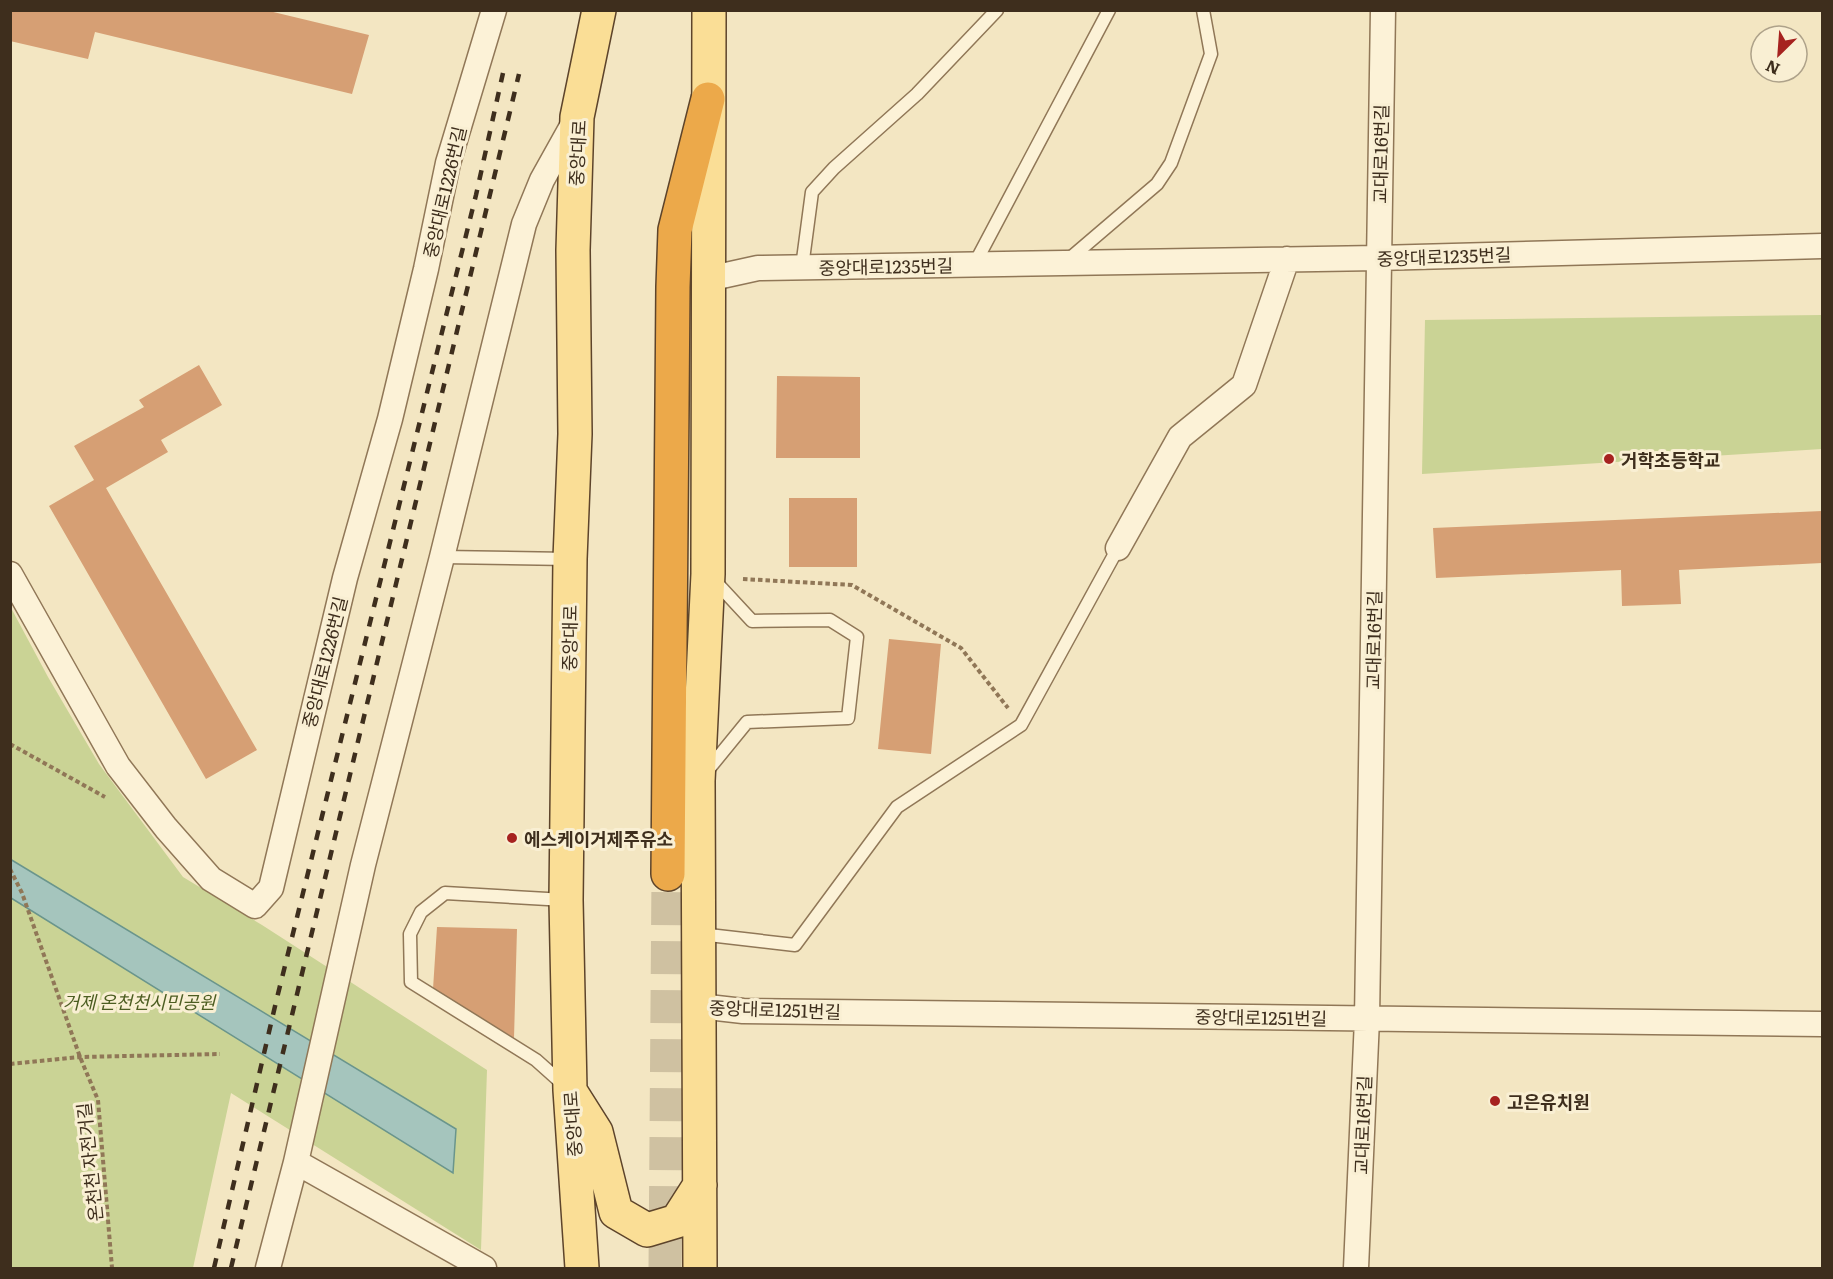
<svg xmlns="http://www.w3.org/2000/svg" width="1833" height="1279" font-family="Literata,'Noto Sans KR',serif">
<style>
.green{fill:#cad395}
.water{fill:#a5c5bd;stroke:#6a958c;stroke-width:1.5}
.building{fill:#d69f74}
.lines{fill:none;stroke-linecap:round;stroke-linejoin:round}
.highway-tunnel{stroke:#cfc1a1;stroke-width:33;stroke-dasharray:33 16;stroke-linecap:butt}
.lane-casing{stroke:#907757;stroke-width:15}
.street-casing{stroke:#907757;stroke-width:27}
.primary-casing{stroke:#5d442b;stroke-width:36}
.highway-casing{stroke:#5d442b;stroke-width:36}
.path{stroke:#907757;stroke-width:4;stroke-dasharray:4.5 3;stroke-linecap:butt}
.lane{stroke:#fcf2d7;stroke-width:12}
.street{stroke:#fcf2d7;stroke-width:24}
.primary{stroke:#fade96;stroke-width:33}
.highway{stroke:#eca94a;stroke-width:33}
.rail{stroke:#3e2e1d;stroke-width:4.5;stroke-dasharray:10 10;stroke-linecap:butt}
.poi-dot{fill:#a6221f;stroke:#f9efd3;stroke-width:2}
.labels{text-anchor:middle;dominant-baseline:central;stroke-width:6;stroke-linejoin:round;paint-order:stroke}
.street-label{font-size:18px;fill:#3e2e1d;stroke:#f9efd3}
.poi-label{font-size:18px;font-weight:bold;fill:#3e2e1d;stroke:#f9efd3;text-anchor:start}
.park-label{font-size:18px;font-style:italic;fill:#4c5d21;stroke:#f9efd3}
</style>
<rect width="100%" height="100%" fill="#f3e6c2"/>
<!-- green -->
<path class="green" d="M1822 315V449L1422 474 1425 320Z
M10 606 48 677 99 764 183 877 262 925 487 1070 481 1250 231 1093 193 1268H11Z"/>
<!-- water -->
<path class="water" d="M10 859 456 1129 453 1173 11 898Z"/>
<!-- building -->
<path class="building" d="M10 10H265L369 35 352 94 95 32 88 59 10 41Z
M199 365 222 405 161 440 168 452 106 488 257 750 206 779 49 506 94 480 74 446 144 407 139 400Z
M777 376 860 377V458H776Z
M789 498H857V567H789Z
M1822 511V563L1679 570 1681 604 1622 606 1621 570 1436 578 1433 528Z
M889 639 941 644 931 754 878 749Z
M437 927 517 929 514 1038 433 989Z"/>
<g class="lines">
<!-- highway-tunnel -->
<path class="highway-tunnel" d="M665 1268 668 874"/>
<defs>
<path id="lane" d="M1068 260 1157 184 1171 163 1211 54 1203 10
M974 265 1109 10
M802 267 812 192 834 168 917 94 997 10
M442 557 569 559
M707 771 747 722 848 718 857 637 830 620 752 621 714 580
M700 934 795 945 897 807 1021 725 1118 548
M564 1085 536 1060 411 982 410 934 421 912 445 893 565 900"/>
<path id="street" d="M708 279 758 268 1378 258 1822 246
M1118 548 1180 437 1244 385 1287 259
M10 574 118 766 166 828 211 879 255 906 271 888 345 578 390 419 426 269 448 163 494 10
M699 1006 743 1011 1822 1024
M296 1162 484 1268
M268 1268 296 1162 363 865 442 557 524 224 542 180 576 119
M1356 1268 1367 1019 1383 10"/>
<path id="primary" d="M572 1094 596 1132 616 1212 647 1230 677 1221 700 1185
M582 1268 570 1090 566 900 570 559 575 434 573 250 577 117 599 10
M700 1268 698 781 708 574 709 10"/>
<path id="highway" d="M668 874 673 287 675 230 708 99"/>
</defs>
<!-- lane casing -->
<use href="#lane" class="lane-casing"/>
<!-- street casing -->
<use href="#street" class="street-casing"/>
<!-- primary casing -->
<use href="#primary" class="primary-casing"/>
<!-- highway casing -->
<use href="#highway" class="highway-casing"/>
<!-- path -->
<path class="path" d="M743 579 852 585 961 648 1008 708
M10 744 105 797
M10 869 22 893 80 1057 98 1100 112 1268
M10 1064 80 1057 220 1054"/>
<!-- lane -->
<use href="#lane" class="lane"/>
<!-- street -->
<use href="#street" class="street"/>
<!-- primary -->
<use href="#primary" class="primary"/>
<!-- highway -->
<use href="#highway" class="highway"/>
<!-- rail -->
<path class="rail" d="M214 1268 276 1002 476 195 503 73
M231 1268 519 74"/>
</g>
<!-- markers -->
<g class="poi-dot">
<circle cx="1609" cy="459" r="6"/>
<circle cx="512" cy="838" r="6"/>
<circle cx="1495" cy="1101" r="6"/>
</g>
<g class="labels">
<!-- street labels -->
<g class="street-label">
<text transform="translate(577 153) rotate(-87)">중앙대로</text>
<text transform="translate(1380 154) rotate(-89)">교대로16번길</text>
<text transform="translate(444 192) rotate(-77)">중앙대로1226번길</text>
<text transform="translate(1444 256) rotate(-2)">중앙대로1235번길</text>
<text transform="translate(886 266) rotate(-1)">중앙대로1235번길</text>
<text transform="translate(569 638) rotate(-89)">중앙대로</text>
<text transform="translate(1373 640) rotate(-89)">교대로16번길</text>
<text transform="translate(324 662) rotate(-76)">중앙대로1226번길</text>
<text transform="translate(775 1009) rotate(2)">중앙대로1251번길</text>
<text transform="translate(1261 1017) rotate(1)">중앙대로1251번길</text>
<text transform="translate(572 1124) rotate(-94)">중앙대로</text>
<text transform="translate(1362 1125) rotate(-88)">교대로16번길</text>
<text transform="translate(89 1162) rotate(-96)">온천천 자전거길</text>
</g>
<!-- poi labels -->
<g class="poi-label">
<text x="1621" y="459">거학초등학교</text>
<text x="524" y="838">에스케이거제주유소</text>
<text x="1507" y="1101">고은유치원</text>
</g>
<!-- park labels -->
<g class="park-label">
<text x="139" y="1001">거제 온천천시민공원</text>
</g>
</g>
<!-- border -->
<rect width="1833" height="1279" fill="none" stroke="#3e2e1d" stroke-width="24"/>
<!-- north arrow -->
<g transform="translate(1779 54) rotate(205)"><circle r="28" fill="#f9efd3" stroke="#aea28a" stroke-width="1.5"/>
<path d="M0-4.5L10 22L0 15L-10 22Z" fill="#a6221f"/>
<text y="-9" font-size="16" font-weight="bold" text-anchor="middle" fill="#3e2e1d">N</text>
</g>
</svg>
